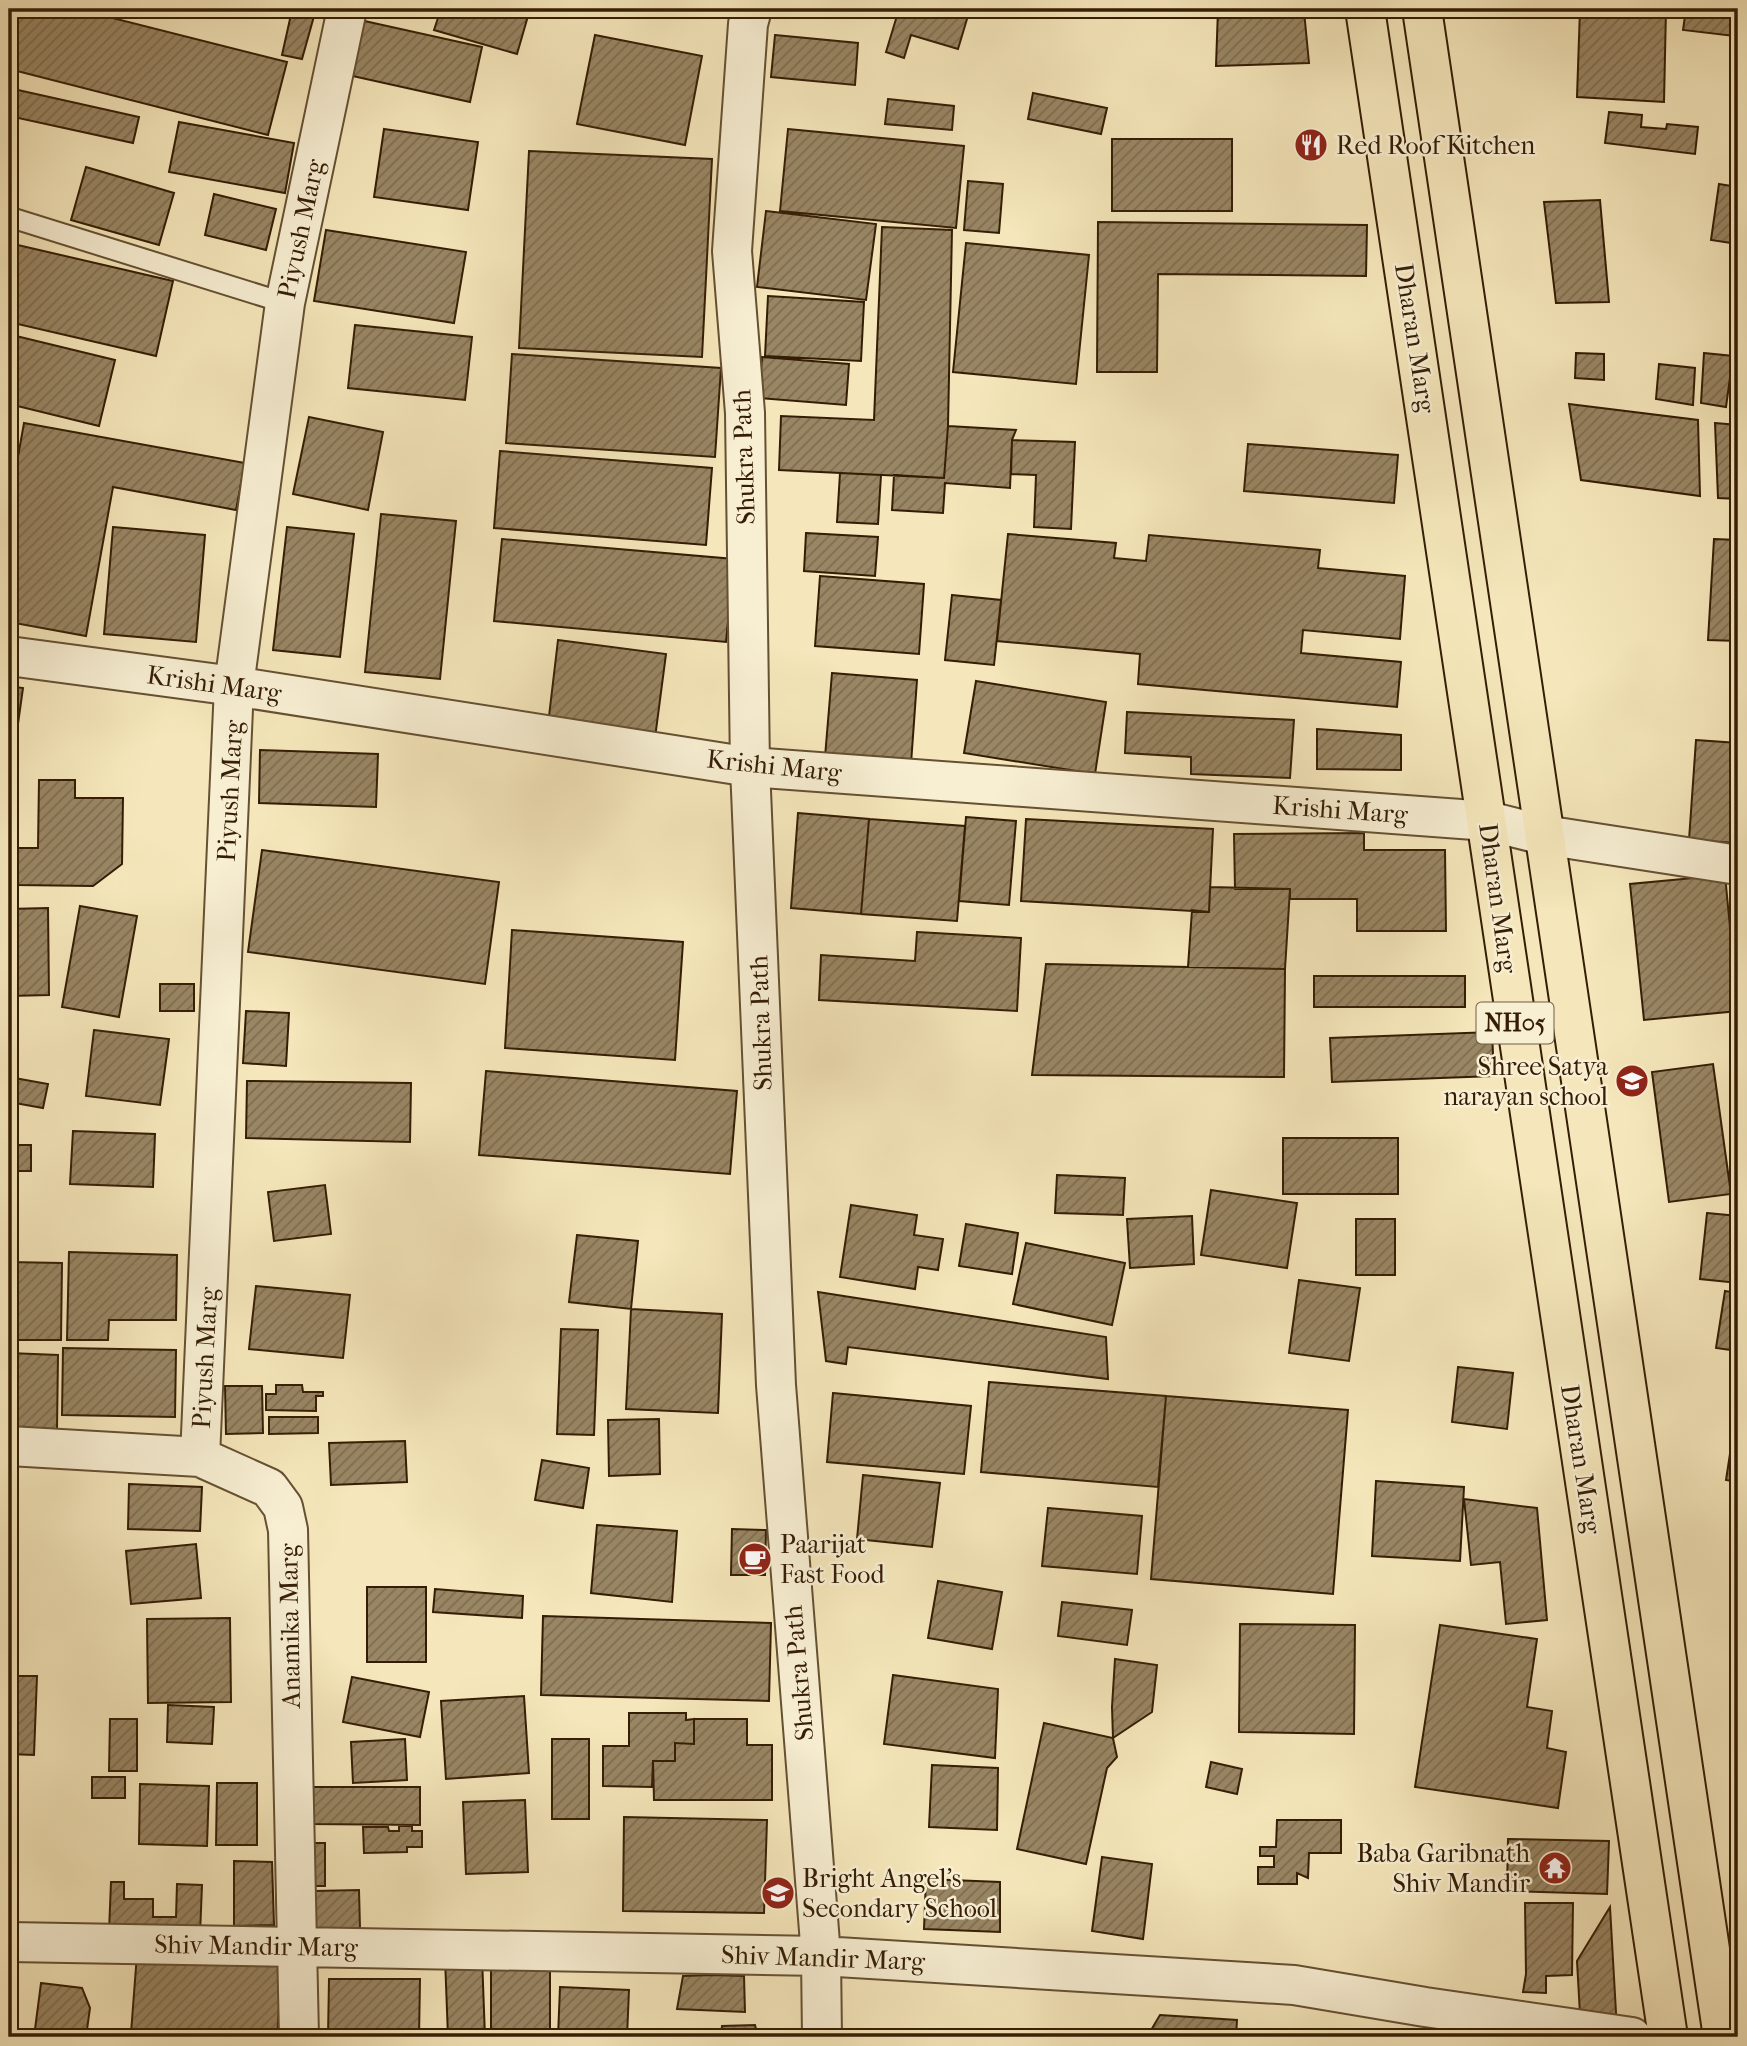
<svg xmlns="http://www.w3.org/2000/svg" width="1747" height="2046" font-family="'IM FELL French Canon',serif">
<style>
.building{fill:url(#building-hatch);stroke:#351d05;stroke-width:2}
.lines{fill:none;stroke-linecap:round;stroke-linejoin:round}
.service-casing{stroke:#655032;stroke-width:23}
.minor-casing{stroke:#655032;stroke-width:42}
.tertiary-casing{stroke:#655032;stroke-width:42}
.primary-casing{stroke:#351d05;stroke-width:42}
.service{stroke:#f8efd3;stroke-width:19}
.minor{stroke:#f8efd3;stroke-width:38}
.tertiary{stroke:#f8efd3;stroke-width:38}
.primary{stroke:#f5e7bb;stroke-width:38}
.labels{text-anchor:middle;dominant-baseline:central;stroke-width:5;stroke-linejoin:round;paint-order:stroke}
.shield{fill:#f8efd3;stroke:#705c43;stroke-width:2}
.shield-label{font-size:24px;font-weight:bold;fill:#351d05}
.poi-label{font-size:26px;fill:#351d05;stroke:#f8efd3;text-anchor:start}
.street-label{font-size:26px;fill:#351d05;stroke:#f8efd3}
</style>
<defs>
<pattern id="building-hatch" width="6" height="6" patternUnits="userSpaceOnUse" patternTransform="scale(1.75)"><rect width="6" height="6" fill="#998664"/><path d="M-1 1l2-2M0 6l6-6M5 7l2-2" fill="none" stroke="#7e6d50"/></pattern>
</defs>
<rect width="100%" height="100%" fill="#f5e7bb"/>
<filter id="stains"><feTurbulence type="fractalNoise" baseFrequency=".00286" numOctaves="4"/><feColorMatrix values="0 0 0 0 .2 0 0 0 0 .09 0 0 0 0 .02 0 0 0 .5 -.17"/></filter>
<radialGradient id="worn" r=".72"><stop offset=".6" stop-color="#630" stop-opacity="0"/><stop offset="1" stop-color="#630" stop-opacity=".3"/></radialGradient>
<!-- building -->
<path class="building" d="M9 9H77L287 62 268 135 9 69Z
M287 9H316L302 59 282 55 292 10Z
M441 9H530L517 54 434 30Z
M899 9H970L958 49 911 35 904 58 886 52Z
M1218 9 1304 11 1309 63 1216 66Z
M1580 9H1666L1664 102 1577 97Z
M1686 9H1738L1734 36 1683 30Z
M360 20 482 47 470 102 348 75Z
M595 35 702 56 685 145 577 124Z
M775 35 858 43 855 85 771 77Z
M9 88 139 117 133 143 9 116Z
M1033 93 1107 108 1101 134 1028 119Z
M888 99 954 106 952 130 885 124Z
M1609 112 1642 115 1641 127 1666 129 1667 124 1698 127 1695 154 1605 143Z
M179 122 294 143 285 193 169 172Z
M384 129 478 142 468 210 374 197Z
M788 129 964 146 956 228 780 211Z
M1112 139H1232V211H1112Z
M529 151 712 159 702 357 519 348Z
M86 167 174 193 159 245 71 220Z
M968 181 1003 184 999 233 964 230Z
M1719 184 1738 187V244L1711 240Z
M214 194 276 209 266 250 205 235Z
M1600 200 1609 302 1556 303 1544 202Z
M766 211 876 224 866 300 757 287Z
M1098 222 1367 225 1366 276 1158 274 1157 372H1097Z
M882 227 952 230 948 426 944 478 779 470 781 416 874 420Z
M326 230 466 252 454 323 314 301Z
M9 243 173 281 156 356 9 322Z
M966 243 1089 255 1076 384 953 372Z
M768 296 864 302 861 361 765 356Z
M355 325 472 337 465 400 348 388Z
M12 335 115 360 99 426 9 404V349Z
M1576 353 1604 354V380L1575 378Z
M1704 353 1733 356 1726 407 1701 403Z
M512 354 721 368 715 457 506 443Z
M762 357 849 364 846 405 759 398Z
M1659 364 1695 368 1693 405 1656 399Z
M1569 404 1698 420 1700 496 1581 480Z
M309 417 383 432 368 510 293 494Z
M24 423 245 463 236 510 113 487 86 636 9 622V507Z
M1715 423 1738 425V499L1718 498Z
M948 426 1016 430 1012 440 1010 488 945 483 943 513 892 510 894 475 944 478Z
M1012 440 1075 442 1071 529 1034 527 1036 475 1011 474Z
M1248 444 1398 455 1394 503 1244 491Z
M500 451 712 468 706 545 494 528Z
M840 473 881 475 878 524 837 522Z
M381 514 456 521 440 679 365 672Z
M113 527 205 535 196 642 104 634Z
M287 527 354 534 340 657 273 650Z
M806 533 878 537 875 576 804 571Z
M1008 534 1116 543 1114 558 1146 561 1149 535 1320 550 1318 568 1405 576 1400 639 1303 630 1301 653 1401 662 1397 707 1138 684 1140 654 997 641Z
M502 539 734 559 726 642 494 621Z
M1714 539 1738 540V641L1708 640Z
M820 576 924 584 919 654 815 646Z
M952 595 1001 600 994 665 945 660Z
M558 640 666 654 655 738 548 725Z
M832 673 917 680 911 764 825 757Z
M976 681 1106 702 1095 774 964 753Z
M9 686 23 688 17 731 9 730Z
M1127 712 1294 720 1290 778 1191 774V757L1125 753Z
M1317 729 1401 735V770L1317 769Z
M1696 740 1738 743V843L1689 840Z
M9 747 15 748 9 802Z
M260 750 378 754 376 807 259 803Z
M39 780H75V798H123L122 864 93 886 17 885 18 848H38Z
M798 813 869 819 861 914 791 908Z
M966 817 1016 821 1009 905 959 901Z
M869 819 965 826 957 921 861 914Z
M1026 819 1213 829 1209 912 1021 901Z
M1364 833V850H1445L1446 931H1357V899H1290V889H1235L1234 834Z
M262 850 499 882 485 984 248 952Z
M1725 875 1738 1011 1644 1020 1630 884Z
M1210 887 1290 889 1285 969 1188 967 1192 910 1209 912Z
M80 906 137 916 119 1017 62 1007Z
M48 908 49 995 9 996V909Z
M512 930 683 942 675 1060 505 1048Z
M917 932 1021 938 1017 1011 819 1000 821 955 915 961Z
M1046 964 1285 969 1284 1077 1032 1075Z
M1314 976H1465V1007H1314Z
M160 984H194V1011H160Z
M246 1011 289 1013 286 1066 243 1063Z
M94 1030 169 1039 160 1105 86 1096Z
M1492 1032 1494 1076 1332 1082 1330 1038Z
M1713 1064 1731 1194 1669 1202 1652 1072Z
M486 1071 737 1091 730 1174 479 1155Z
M9 1077 48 1084 43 1108 9 1102Z
M247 1081 411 1083 410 1142 246 1138Z
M73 1131 155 1134 153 1187 70 1184Z
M1283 1138H1398V1194H1283Z
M9 1145H31V1171H9Z
M1057 1175 1125 1178 1123 1215 1055 1213Z
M325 1185 331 1234 274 1241 268 1192Z
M1211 1190 1297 1203 1287 1268 1201 1255Z
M851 1205 917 1215 914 1235 943 1239 938 1270 918 1267 915 1289 840 1277Z
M1707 1213 1738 1216V1283L1700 1279Z
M1192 1216 1194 1264 1130 1268 1127 1219Z
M1356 1219H1395V1275H1356Z
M966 1224 1018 1233 1012 1274 959 1266Z
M577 1235 638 1241 631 1309 569 1302Z
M1026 1243 1125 1263 1112 1325 1013 1304Z
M69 1252 177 1255 176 1320H109L108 1340H67Z
M9 1262 62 1263 61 1340H9Z
M1299 1280 1360 1288 1349 1361 1289 1353Z
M256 1286 350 1295 343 1358 249 1349Z
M1725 1291 1738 1293V1351L1716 1348Z
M818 1292 1106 1337 1108 1379 848 1347 846 1364 826 1361Z
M631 1309 722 1314 718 1413 626 1409Z
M561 1329 598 1330 594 1435 557 1434Z
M63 1348 176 1350 175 1417 62 1415Z
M9 1353 58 1355 57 1429 9 1428Z
M1458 1367 1513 1373 1507 1429 1452 1422Z
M989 1382 1166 1396 1158 1487 981 1472Z
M276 1385H302L303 1392H323V1396H316V1411L266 1410V1394H276Z
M225 1386H262L263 1433 226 1434Z
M833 1393 971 1406 964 1474 827 1462Z
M1166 1396 1348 1410 1333 1594 1151 1579Z
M269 1417H318V1433L269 1434Z
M659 1419 660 1474 609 1476 608 1420Z
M1735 1421H1738V1482L1726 1480Z
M405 1441 407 1482 331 1485 329 1443Z
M542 1460 589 1468 583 1508 535 1500Z
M863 1475 940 1483 932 1547 857 1539Z
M1376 1481 1464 1487 1460 1561 1372 1556Z
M129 1484 202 1487 200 1531 128 1529Z
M1464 1499 1537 1508 1547 1620 1506 1624 1500 1562 1471 1565Z
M1048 1508 1142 1516 1137 1574 1042 1566Z
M597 1525 677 1531 672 1602 591 1593Z
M732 1529 766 1530 765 1575H731Z
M196 1544 201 1598 131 1604 126 1551Z
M938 1581 1002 1592 992 1649 928 1638Z
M367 1587H426V1662H367Z
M435 1589 523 1596 522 1618 433 1612Z
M1062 1602 1132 1610 1127 1645 1058 1636Z
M543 1616 771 1623 769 1701 541 1695Z
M230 1618 231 1702 148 1703 147 1619Z
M1240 1624 1355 1625 1354 1734 1239 1732Z
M1440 1625 1537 1639 1527 1707 1552 1711 1547 1748 1566 1752 1558 1808 1415 1787Z
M1115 1659 1157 1665 1152 1712 1113 1738 1112 1707Z
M893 1675 998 1689 995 1758 884 1744Z
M9 1676H37L34 1755 9 1754Z
M352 1677 429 1692 420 1737 343 1722Z
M524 1696 529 1773 446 1779 441 1701Z
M1738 1703V1750L1731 1749Z
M168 1705 214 1707 212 1744 167 1742Z
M629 1713H686V1720L694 1719V1744L675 1743V1761H653L652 1787 603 1786V1746H629Z
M110 1719H137V1771H109Z
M694 1719H747V1745H772V1800H654L653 1761H675V1743L694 1744Z
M1044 1723 1113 1738 1117 1757 1107 1768 1086 1864 1017 1849Z
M405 1739 407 1780 353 1783 351 1742Z
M552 1739H589V1819H552Z
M1211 1762 1242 1769 1237 1794 1206 1787Z
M932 1765 998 1768 997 1830 929 1827Z
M92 1777H125V1798H92Z
M217 1783H257V1845H216Z
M140 1784 209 1786 207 1846 139 1844Z
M310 1787H420V1825L310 1824Z
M525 1800 528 1872 466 1874 463 1802Z
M624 1817 767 1820 764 1913 623 1911Z
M1277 1820H1341V1853H1309L1308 1878 1297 1873V1884H1258V1867H1274V1856H1260V1847H1276Z
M399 1826H412V1831H422V1847H407V1852L364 1853 363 1827H388L389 1831H399Z
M1508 1839 1609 1841 1607 1894 1507 1891Z
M305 1843H325V1886H305Z
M1102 1857 1152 1864 1143 1939 1092 1931Z
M234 1861 272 1862 274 1925 234 1926Z
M926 1879 1000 1882V1932L924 1929Z
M111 1882H124V1899H153V1917H176L177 1884 202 1885 200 1935 109 1932Z
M359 1890 360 1928H315L314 1891Z
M1525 1903H1573L1572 1975 1546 1976V1993L1523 1992 1526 1974Z
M1610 1907 1617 2030 1581 2032 1577 1961Z
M137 1954 282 1965 277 2037H204L131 2033Z
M482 1957 485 2037H448L445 1958Z
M491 1965H550V2037H491Z
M713 1975 744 1976 745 2012 677 2009 683 1976Z
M329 1979H420L419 2037H328Z
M41 1983 82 1988 90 2008 86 2037H34Z
M560 1987 629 1990 627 2037H558Z
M1160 2015 1237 2020 1236 2037H1147Z
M755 2025 758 2037H721L722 2026Z
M1075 2033 1128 2037H1075Z"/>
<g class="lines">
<defs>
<path id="service" d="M9 217 285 303"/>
<path id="minor" d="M752 9 748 24 732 251 745 413 750 767 776 1385 821 1956 822 2037
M1544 835 1738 865
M9 1446 200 1457 269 1488 283 1507 288 1530 299 2037
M200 1457 234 686 285 303 347 9
M9 1942 821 1956 1294 1985 1425 2007 1632 2037"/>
<path id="tertiary" d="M9 656 234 686 750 767 1488 821 1544 835"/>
<path id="primary" d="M1365 9 1668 2037
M1422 9 1723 2037"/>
</defs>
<!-- service casing -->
<use href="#service" class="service-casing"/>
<!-- minor casing -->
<use href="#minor" class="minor-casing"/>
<!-- tertiary casing -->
<use href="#tertiary" class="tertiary-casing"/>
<!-- primary casing -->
<use href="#primary" class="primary-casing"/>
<!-- service -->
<use href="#service" class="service"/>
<!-- minor -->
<use href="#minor" class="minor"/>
<!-- tertiary -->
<use href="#tertiary" class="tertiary"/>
<!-- primary -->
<use href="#primary" class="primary"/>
</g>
<!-- icons -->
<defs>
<symbol id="restaurant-disc" viewBox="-11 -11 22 22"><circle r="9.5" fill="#8f2418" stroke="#f8efd3"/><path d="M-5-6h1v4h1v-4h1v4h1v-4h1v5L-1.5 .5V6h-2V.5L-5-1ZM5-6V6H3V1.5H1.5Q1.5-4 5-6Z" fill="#fff"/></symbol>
<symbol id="school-disc" viewBox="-11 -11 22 22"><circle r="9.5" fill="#8f2418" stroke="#f8efd3"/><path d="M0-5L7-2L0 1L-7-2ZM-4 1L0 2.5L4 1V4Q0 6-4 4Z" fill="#fff"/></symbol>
<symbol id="cafe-disc" viewBox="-11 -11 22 22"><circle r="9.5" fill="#8f2418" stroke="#f8efd3"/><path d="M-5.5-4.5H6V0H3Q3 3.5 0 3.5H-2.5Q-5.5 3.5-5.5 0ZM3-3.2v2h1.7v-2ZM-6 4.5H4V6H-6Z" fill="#fff"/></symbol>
<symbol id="temple-disc" viewBox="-11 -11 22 22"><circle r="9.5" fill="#8f2418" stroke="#f8efd3"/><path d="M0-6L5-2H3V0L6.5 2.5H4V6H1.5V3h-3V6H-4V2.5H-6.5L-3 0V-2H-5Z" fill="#fff"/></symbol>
</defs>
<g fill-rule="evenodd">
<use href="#restaurant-disc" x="1292" y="126" width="38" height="38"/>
<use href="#school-disc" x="1613" y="1062" width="38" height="38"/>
<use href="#cafe-disc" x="736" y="1540" width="38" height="38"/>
<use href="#temple-disc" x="1536" y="1849" width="38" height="38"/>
<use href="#school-disc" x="759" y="1874" width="38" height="38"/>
</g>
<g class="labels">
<!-- shield labels -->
<rect class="shield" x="1476.5" y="1002.5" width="77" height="41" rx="5"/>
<g class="shield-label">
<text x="1515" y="1023">NH05</text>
</g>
<!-- poi labels -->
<g class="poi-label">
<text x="1336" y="145">Red Roof Kitchen</text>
<text x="1608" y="1066" text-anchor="end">Shree Satya<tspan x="1608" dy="30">narayan school</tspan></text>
<text x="780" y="1544">Paarijat<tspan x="780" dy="30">Fast Food</tspan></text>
<text x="1530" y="1853" text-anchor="end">Baba Garibnath<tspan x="1530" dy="30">Shiv Mandir</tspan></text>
<text x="802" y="1878">Bright Angel's<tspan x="802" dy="30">Secondary School</tspan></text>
</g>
<!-- street labels -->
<g class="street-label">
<text transform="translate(301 229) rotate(-78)">Piyush Marg</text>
<text transform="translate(1415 338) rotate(81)">Dharan Marg</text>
<text transform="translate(744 457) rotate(-92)">Shukra Path</text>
<text transform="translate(214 684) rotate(8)">Krishi Marg</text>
<text transform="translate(774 766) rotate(6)">Krishi Marg</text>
<text transform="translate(230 791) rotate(-87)">Piyush Marg</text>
<text transform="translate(1340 810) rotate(4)">Krishi Marg</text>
<text transform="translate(1498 898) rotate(82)">Dharan Marg</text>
<text transform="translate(761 1023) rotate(-92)">Shukra Path</text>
<text transform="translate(205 1358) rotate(-87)">Piyush Marg</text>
<text transform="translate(1581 1459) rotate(81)">Dharan Marg</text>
<text transform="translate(290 1626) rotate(-91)">Anamika Marg</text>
<text transform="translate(799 1673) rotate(-95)">Shukra Path</text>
<text transform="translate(256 1946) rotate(1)">Shiv Mandir Marg</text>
<text transform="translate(823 1958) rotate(2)">Shiv Mandir Marg</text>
</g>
</g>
<!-- margin -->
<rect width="1747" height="2046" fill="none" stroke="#f5e7bb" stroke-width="35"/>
<rect x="10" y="10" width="1726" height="2025" fill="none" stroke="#351d05" stroke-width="3.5"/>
<rect x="18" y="18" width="1712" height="2011" fill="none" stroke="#351d05" stroke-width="2"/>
<rect width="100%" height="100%" filter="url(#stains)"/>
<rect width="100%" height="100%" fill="url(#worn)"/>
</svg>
